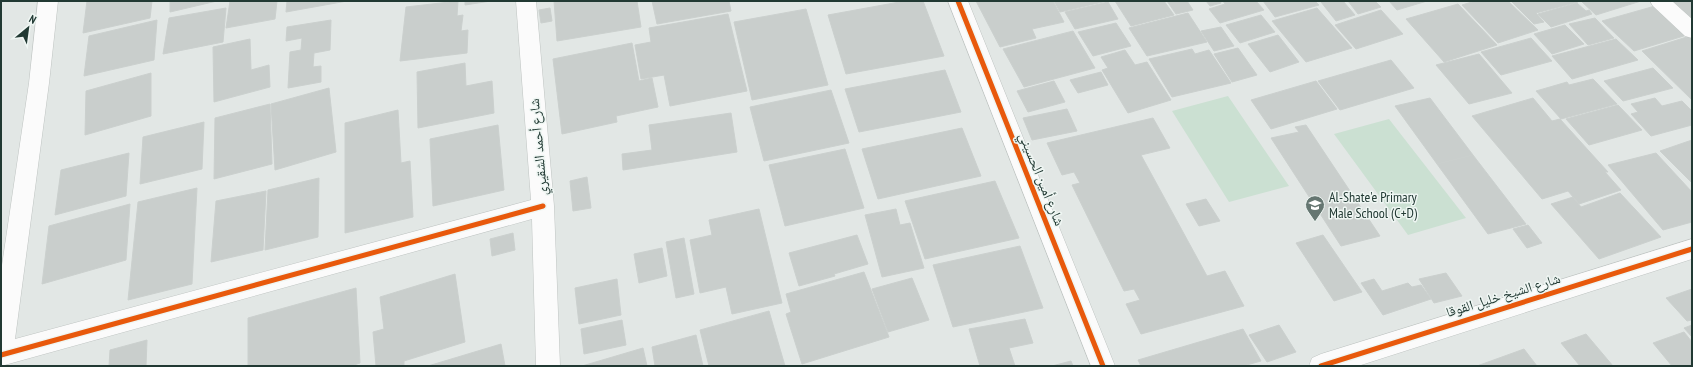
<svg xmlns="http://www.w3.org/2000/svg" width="1693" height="367" font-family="'PT Sans Narrow','Noto Naskh Arabic',sans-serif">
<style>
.green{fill:#cbe0d2}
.building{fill:#c9cecc;stroke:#cbd0ce}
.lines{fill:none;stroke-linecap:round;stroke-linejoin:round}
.minor-casing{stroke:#bfc4c2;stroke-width:1}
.minor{fill:#fbfbfb;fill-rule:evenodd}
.cycleway-casing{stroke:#eff6f3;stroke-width:8}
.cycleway{stroke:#e8590c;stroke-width:5}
.labels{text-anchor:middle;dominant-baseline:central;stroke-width:3;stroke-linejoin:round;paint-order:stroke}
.street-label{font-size:14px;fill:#213933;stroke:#eff6f3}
.poi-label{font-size:14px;fill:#213933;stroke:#eff6f3;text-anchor:start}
</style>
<rect width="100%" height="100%" fill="#e2e7e5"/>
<!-- green -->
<path class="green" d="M1228 96 1289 186 1229 202 1172 111Z
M1389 119 1466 218 1408 235 1334 134Z"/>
<!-- building -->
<path class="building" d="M87 1H152L150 18 83 33Z
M170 1H217L170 12Z
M230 1H277L275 19 226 28Z
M287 1H347L286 12Z
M458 1 457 16 463 15 461 31 468 30 467 53 400 61 406 7Z
M465 1H491L465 5Z
M554 1H637L641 27 557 41Z
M652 1H729L731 11 657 24Z
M905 1H923L944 56 846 74 828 15Z
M976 1H1053L1064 22 1032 29 1036 38 1000 47Z
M1054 1H1107L1060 12Z
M1115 1H1164L1174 15 1131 26Z
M1167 1H1187L1193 10 1176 14Z
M1206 1H1220L1221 3 1210 6Z
M1223 1H1256L1264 10 1220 23 1209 9 1225 4Z
M1263 1H1315L1319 5 1275 17Z
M1343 1 1355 15 1336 21 1321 2Z
M1348 1H1375L1381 7 1358 14Z
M1389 1H1427L1397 10Z
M1475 1H1508L1538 30 1498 43 1462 5Z
M1511 1H1577L1578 2 1536 13 1544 22 1534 24Z
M1581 1H1641L1596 15Z
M1666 1H1692V24Z
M1108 2 1118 19 1075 29 1065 12Z
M1577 3 1586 11 1589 10 1592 14 1551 27 1538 14Z
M1458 4 1497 45 1444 62 1406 19Z
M1655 6 1687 35 1634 51 1602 21Z
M226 8 223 42 163 54 169 18Z
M550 8 552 21 541 23 539 10Z
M1317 8 1352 48 1306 62 1272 21Z
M806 9 828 85 752 100 734 22Z
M1381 10 1403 34 1356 49 1335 25Z
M1188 13 1207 42 1147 56 1129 28Z
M728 14 747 91 670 106 664 75 641 79 635 45 651 42 649 28Z
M1261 15 1275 32 1240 43 1226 25Z
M1595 18 1614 38 1588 45 1569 24Z
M157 20 154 60 84 76 89 36Z
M331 20 330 50 314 53 313 67 321 66V82L288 88 290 52 301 50 302 38 286 41 287 27Z
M1116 23 1131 46 1093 56 1078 32Z
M1565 25 1584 44 1552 54 1534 34Z
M1221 27 1234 46 1214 51 1201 31Z
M1073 31 1095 68 1024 87 1003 49Z
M1278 35 1299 62 1270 72 1248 44Z
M1690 36 1692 38V100L1642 51Z
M1531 38 1552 61 1501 75 1481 52Z
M250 39 251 70 269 65 270 87 214 102 213 47Z
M1616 39 1638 60 1572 79 1552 56Z
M632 43 639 81 652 78 658 107 616 116 617 122 562 134 553 59Z
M1238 48 1257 75 1232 82 1214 54Z
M1192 49 1195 54 1209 50 1231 83 1172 97 1149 59Z
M1125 50 1135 65 1147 62 1171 100 1128 113 1102 70 1108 68 1101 57Z
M1479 54 1512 93 1469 104 1436 65Z
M1391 60 1414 88 1340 110 1318 81Z
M465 63 466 86 492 81 494 113 418 128 417 72Z
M1653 68 1673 88 1623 101 1604 81Z
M945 70 961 112 859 132 845 89Z
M1101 72 1108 85 1078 93 1070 80Z
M151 73V116L85 135 86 91Z
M1593 79 1617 104 1561 119 1536 91 1567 82 1569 85Z
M1054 81 1065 102 1028 112 1017 91Z
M1316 81 1337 109 1271 129 1251 100Z
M329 88 336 152 275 170 271 104Z
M831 90 849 143 764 161 750 107Z
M1430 98 1473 155 1437 164 1395 106Z
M1533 98 1552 121 1560 119 1608 172H1605L1621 190 1579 204 1568 191 1542 199 1472 116Z
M1655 98 1662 106 1682 101 1692 111V125L1651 136 1631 114 1638 112 1631 104Z
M270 104 272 164 214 179 215 118Z
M1618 105 1642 130 1589 145 1566 119Z
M1067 109 1077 131 1032 140 1023 118Z
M398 110 401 163 410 161 413 217 345 233V123Z
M731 113 737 152 623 170 622 154 652 150 649 125Z
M1153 118 1170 148 1141 155 1207 276 1225 271 1244 306 1141 334 1126 304 1140 300 1134 289 1124 291 1072 185 1080 183 1074 172 1062 175 1047 143Z
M204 122 202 169 140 184 143 137Z
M498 125 504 190 433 206 430 139Z
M1306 125 1380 236 1341 246 1271 138 1299 132 1295 127Z
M962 128 981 176 878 199 862 149Z
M1692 140V183L1660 151Z
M845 149 864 208 785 226 769 165Z
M129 153 126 196 55 215 61 170Z
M1656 153 1692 192V222L1663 230 1608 165Z
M1473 155 1526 224 1488 234 1437 164Z
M587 177 591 208 573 211 570 181Z
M319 178 318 237 265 250 268 190Z
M995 181 1019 238 925 259 905 201Z
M197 188 192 284 128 300 138 202Z
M266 191 263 250 211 262 216 201Z
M1620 193 1661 237 1599 259 1551 204 1573 197 1581 207Z
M1206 199 1220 221 1199 226 1186 204Z
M130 204 126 260 42 284 49 226Z
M759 209 782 303 732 314 726 287 700 293 690 240 712 235 709 220Z
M896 209 900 225 910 223 924 268 882 277 865 215Z
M1528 225 1542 243 1527 248 1513 229Z
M513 233 515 250 492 256 490 239Z
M857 235 868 264 834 274 835 276 799 286 789 253Z
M1323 235 1362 292 1334 301 1296 243Z
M684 238 694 294 676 298 666 242Z
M1020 246 1043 308 953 327 933 265Z
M662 248 667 276 639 283 634 254Z
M864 272 889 337 802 364 786 314 791 312 786 294Z
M1446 273 1462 296 1434 303 1419 279Z
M455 274 465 342 404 361V366H376L373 332 384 329 380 297Z
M912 278 929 320 888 332 872 289Z
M617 279 621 315 579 324 575 288Z
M1374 279 1382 291 1408 283 1412 287 1421 285 1431 299 1383 315 1361 283Z
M356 288 360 363 351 366H248V318Z
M1692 289V320L1687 321 1666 298Z
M769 311 785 366H709L700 330Z
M1025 319 1033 343 1009 348 1015 366H980L969 329Z
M622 320 626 345 584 354 581 329Z
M1279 325 1296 352 1267 362 1249 335Z
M1692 325V337L1684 328Z
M1243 329 1261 361 1243 366H1141L1138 360Z
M1684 332 1692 342V366H1672L1653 343Z
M1586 334 1613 366H1580L1561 343Z
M696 335 703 366H655L652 347Z
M147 340 146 366H109L110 350Z
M501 344 505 366H428Z
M643 348 647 366H582Z
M1524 349 1537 366H1477Z
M1071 361 1073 366H1052Z"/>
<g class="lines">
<defs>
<path id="minor" d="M38 1H58L49 83 15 339 531 200 516 1H536L554 206 560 366H536L532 219 1 366V272L29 83Z
M948 1H968L1115 366H1091Z
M1650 1H1672L1692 19V38L1685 36 1653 6Z
M1692 239V259L1358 366H1309L1312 358 1321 354Z"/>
</defs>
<!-- minor casing -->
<use href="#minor" class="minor-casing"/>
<!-- minor -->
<use href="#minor" class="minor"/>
<defs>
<path id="cycleway" d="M958 1 1103 366
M1 355 543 206
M1321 366 1692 249"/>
</defs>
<!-- cycleway casing -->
<use href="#cycleway" class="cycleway-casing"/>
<!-- cycleway -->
<use href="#cycleway" class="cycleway"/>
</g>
<!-- icons -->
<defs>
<symbol id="school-pin" viewBox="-11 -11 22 30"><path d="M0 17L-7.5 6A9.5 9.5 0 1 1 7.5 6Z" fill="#657671" stroke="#eff6f3"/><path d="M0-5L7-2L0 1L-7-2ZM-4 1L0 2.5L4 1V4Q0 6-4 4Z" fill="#fff"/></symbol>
</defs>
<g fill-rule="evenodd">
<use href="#school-pin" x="1304" y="194" width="22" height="30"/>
</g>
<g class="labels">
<!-- street labels -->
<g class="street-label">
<text transform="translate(538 147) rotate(-95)">شارع أحمد الشقيري</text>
<text transform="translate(1042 179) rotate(68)">شارع أمين الحسيني</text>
<text transform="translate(1503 295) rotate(-17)">شارع الشيخ خليل القوقا</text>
</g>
<!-- poi labels -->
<g class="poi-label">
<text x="1329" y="197">Al-Shate'e Primary<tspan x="1329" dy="16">Male School (C+D)</tspan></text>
</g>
</g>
<!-- border -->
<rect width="1693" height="367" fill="none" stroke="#213933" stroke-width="4"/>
<!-- north arrow -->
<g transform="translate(28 28) rotate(29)" stroke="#eff6f3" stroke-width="3" paint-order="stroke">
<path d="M0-3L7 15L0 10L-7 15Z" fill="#213933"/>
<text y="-6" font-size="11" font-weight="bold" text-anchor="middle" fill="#213933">N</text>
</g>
</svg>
